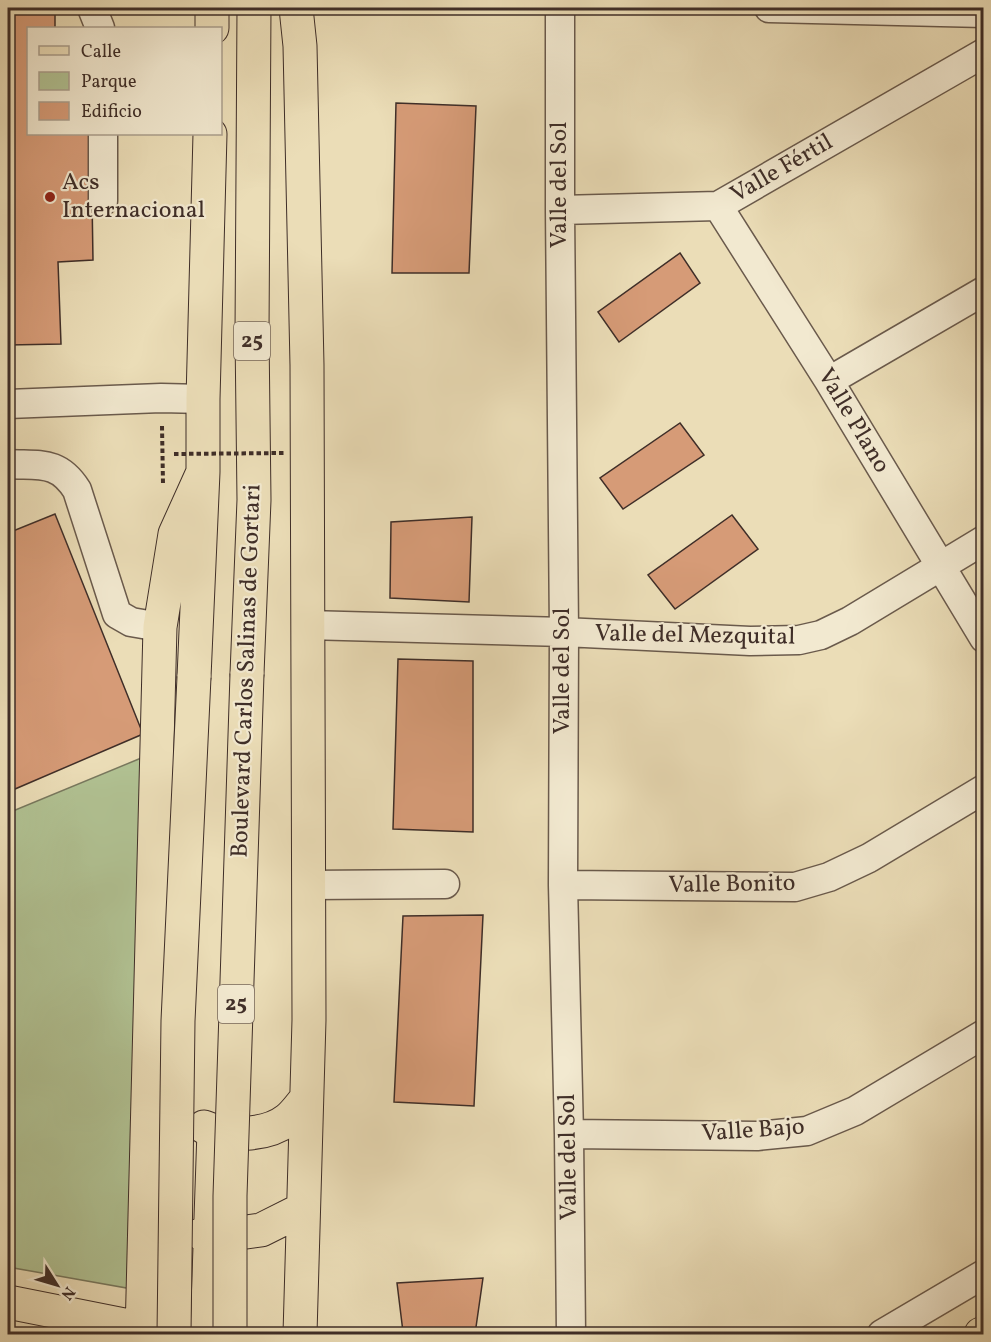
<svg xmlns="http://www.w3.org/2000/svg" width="991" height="1342" font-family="Vollkorn,serif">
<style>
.green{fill:#b1c293;stroke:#78785e;stroke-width:1.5}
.building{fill:#d69b77;stroke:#3f2e28;stroke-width:1.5}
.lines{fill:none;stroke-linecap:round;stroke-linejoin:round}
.minor-casing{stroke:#6a5a4c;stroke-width:31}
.major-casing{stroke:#3f2e28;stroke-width:35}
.path{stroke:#3f2e28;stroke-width:4;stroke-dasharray:4.5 3;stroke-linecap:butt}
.minor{stroke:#f2e9d0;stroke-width:28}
.major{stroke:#ebddb7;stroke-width:33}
.major-bridge-casing{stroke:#3f2e28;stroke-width:35;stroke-linecap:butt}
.path-bridge{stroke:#3f2e28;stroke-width:4;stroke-dasharray:4.5 3;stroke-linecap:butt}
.major-bridge{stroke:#ebddb7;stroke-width:33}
.poi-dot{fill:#8f2418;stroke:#f2e9d0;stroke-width:2}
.labels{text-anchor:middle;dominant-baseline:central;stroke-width:4.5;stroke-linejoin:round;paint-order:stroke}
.shield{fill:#f2e9d0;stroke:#75665a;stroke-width:1.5}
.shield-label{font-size:22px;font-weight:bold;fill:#3f2e28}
.street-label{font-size:24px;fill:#3f2e28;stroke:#f2e9d0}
.poi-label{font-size:24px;fill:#3f2e28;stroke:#f2e9d0;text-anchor:start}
</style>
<rect width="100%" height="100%" fill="#ebddb7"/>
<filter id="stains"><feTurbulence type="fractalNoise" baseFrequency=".00333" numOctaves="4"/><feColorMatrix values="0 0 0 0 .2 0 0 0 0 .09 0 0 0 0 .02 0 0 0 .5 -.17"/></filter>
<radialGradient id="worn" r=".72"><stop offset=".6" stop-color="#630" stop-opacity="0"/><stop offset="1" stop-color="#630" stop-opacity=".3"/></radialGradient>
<!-- green -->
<path class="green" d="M151 754 138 1290 8 1267V813Z"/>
<!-- building -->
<path class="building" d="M8 8H55V28H28V134H91L93 260 58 262 61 344 8 345Z
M396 103 476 106 469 273H392Z
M680 253 700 283 619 342 598 312Z
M680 423 704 455 623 509 600 478Z
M55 514 143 734 8 792V533Z
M732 515 758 549 675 609 648 575Z
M472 517 469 602 390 598 391 522Z
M398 659 473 661V832L393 829Z
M483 915 474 1106 394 1102 403 916Z
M483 1278 475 1334H411L403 1332 397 1283Z"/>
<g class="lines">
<defs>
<path id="minor" d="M92 8 100 28
M560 8V210L564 632 563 885 569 1134 571 1334
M769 8 984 13
M103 201V134
M718 206 829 381 984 638
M560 210 718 206 984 53
M829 381 984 291
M8 404 161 398 203 399
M8 464C40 466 58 460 77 490L117 614 131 622 160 627
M307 625 564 632 750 641 799 640 821 635 850 621 984 540
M308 885 445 884
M563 885 795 887 829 877 869 858 984 789
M569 1134 757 1136 807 1131 855 1111 984 1034
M882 1334 984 1274"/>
<path id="major" d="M212 8V28
M296 8 300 46 307 365 309 1020 300 1334
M247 674 254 500 252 334 254 8
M194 677 203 472V399L210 134
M204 1127C226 1137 267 1136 287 1120 294 1115 300 1106 306 1099
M202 1234 210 1237 261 1230 303 1209
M8 1302 164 1333
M142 1334 160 627 175 534 203 472
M207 1334 214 1131
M981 1334 984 1333"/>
</defs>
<!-- minor casing -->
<use href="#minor" class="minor-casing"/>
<!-- major casing -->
<use href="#major" class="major-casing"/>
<!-- path -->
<path class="path" d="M162 426 163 484"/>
<!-- minor -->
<use href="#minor" class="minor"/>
<!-- major -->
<use href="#major" class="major"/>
<defs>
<path id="major-bridge" d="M174 1334 178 1021 194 677
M230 1334V1196L247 674"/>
</defs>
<!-- major-bridge casing -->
<use href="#major-bridge" class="major-bridge-casing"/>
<!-- path-bridge -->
<path class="path-bridge" d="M174 454 285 453"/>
<!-- major-bridge -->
<use href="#major-bridge" class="major-bridge"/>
</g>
<!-- markers -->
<circle class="poi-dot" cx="50" cy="197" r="6"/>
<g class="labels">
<!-- shield labels -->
<g class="shield">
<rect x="234" y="322" width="36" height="38" rx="4.5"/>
<rect x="218" y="985" width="36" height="38" rx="4.5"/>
</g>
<g class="shield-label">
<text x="252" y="341">25</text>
<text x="236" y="1004">25</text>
</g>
<!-- street labels -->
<g class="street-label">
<text transform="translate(782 169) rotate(-30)">Valle Fértil</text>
<text transform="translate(560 185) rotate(-90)">Valle del Sol</text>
<text transform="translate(853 421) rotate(59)">Valle Plano</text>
<text transform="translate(695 636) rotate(1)">Valle del Mezquital</text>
<text transform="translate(247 671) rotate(-88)">Boulevard Carlos Salinas de Gortari</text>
<text transform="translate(563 671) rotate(-90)">Valle del Sol</text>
<text transform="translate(732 885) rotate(-1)">Valle Bonito</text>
<text transform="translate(753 1131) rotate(-4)">Valle Bajo</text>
<text transform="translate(569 1157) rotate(-91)">Valle del Sol</text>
</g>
<!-- poi labels -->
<g class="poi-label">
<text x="62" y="183">Acs<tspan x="62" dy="28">Internacional</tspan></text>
</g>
</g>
<!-- margin -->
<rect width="991" height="1342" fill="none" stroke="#ebddb7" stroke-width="30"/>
<rect x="9" y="9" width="973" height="1324" fill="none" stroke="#3f2e28" stroke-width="3"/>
<rect x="15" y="15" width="961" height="1312" fill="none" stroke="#3f2e28" stroke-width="1.5"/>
<!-- legend -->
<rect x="27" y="27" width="195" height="108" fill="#f2e9d0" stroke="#aa9e8d" stroke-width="1.5"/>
<rect x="39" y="46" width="30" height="9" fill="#ebddb7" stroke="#aa9e8d" stroke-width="1.5"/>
<text x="81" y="57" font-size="18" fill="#3f2e28">Calle</text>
<rect x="39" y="72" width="30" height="18" fill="#b1c293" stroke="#aa9e8d" stroke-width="1.5"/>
<text x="81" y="87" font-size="18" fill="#3f2e28">Parque</text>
<rect x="39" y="102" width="30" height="18" fill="#d69b77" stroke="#aa9e8d" stroke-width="1.5"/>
<text x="81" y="117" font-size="18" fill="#3f2e28">Edificio</text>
<!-- north arrow -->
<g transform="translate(57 1285) rotate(127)" stroke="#f2e9d0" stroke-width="4.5" paint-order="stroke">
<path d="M0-4.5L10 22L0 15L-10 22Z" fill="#3f2e28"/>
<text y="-9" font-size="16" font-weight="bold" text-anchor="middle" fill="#3f2e28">N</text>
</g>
<rect width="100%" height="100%" filter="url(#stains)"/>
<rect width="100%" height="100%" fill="url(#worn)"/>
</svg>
